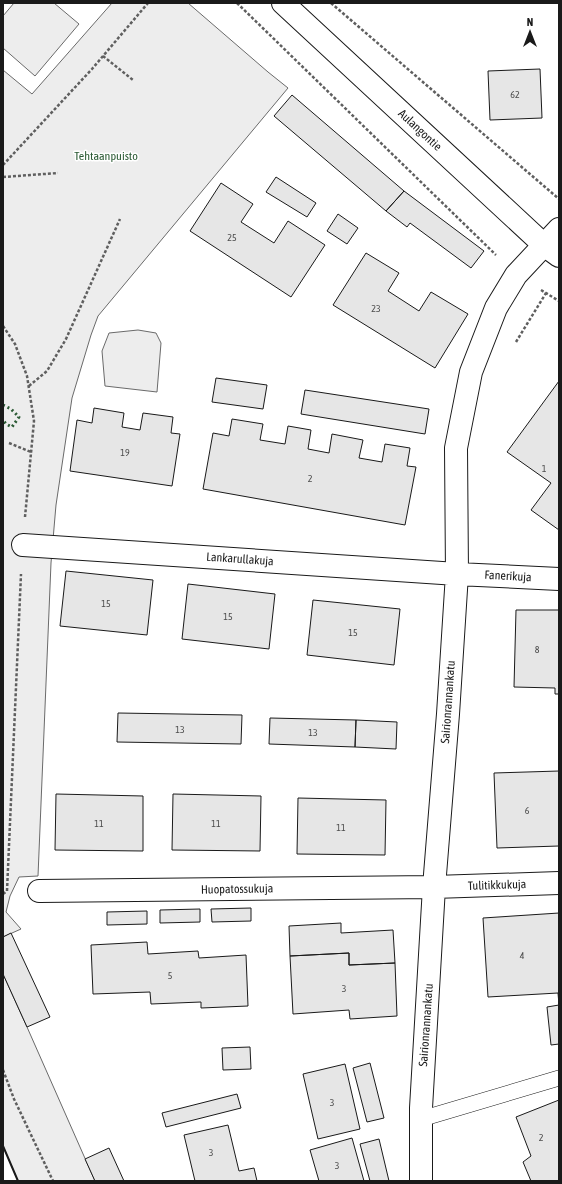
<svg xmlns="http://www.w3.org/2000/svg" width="562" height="1184" font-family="'Asap Condensed',sans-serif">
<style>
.built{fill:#ededed;stroke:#6a6a6a}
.building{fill:#e6e6e6;stroke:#1a1a1a}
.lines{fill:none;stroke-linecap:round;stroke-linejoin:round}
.service-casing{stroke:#1a1a1a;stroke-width:16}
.minor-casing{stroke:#1a1a1a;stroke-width:24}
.secondary-casing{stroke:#1a1a1a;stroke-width:24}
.path{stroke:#5f5f5f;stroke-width:2.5;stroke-dasharray:3 2;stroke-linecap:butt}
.service{stroke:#fff;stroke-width:15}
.minor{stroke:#fff;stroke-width:22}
.secondary{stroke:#fff;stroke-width:22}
.hedge{stroke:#2b5a34;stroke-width:3;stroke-dasharray:2 3;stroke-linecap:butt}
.wall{stroke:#1a1a1a;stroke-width:2}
.labels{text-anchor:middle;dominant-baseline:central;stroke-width:3;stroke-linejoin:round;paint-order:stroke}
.number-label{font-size:10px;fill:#4d4d4d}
.street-label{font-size:12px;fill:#1a1a1a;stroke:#fff}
.park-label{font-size:12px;fill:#2b5a34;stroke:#fff}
</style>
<rect width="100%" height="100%" fill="#fff"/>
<!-- built -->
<path class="built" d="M14 3H54L79 24 35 76 3 48V16Z
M112 3H188L268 72 288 88 98 316 91 335 72 398 56 505 51 563 38 876 19 877 10 896 6 912 21 929 3 937V70L32 94Z
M138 330 156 333 161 343 157 392 105 386 102 351 109 333Z
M3 974 27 1027 95 1181H18L3 1146Z"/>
<!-- building -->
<path class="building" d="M540 69 542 118 490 120 488 71Z
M292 95 404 191 386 211 274 116Z
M276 177 316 203 307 217 266 192Z
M221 183 253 204 241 222 274 243 288 221 325 245 291 297 190 231Z
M404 191 484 251 471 268 410 223 407 227 386 211Z
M338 214 358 228 347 244 327 231Z
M366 253 399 273 388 291 419 311 431 292 468 314 435 368 333 305Z
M216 378 267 385 263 409 212 402Z
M559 381V530L531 510 551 483 507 452Z
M305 390 429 409 425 434 301 414Z
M94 408 124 413 122 427 140 430 143 413 173 417 171 433 180 434 172 486 70 471 77 420 92 423Z
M232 419 263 424 260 440 285 444 288 426 311 430 308 449 329 453 332 434 363 440 359 458 382 462 385 444 410 448 407 466 416 467 405 525 203 489 213 433 229 436Z
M66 571 153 580 147 635 60 626Z
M188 584 275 594 269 649 182 639Z
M313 600 400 609 394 665 307 655Z
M516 610H559V694H555V688L514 687Z
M118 713 242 715 241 744 117 742Z
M270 718 356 720 355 747 269 744Z
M356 720 397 722 396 749 355 747Z
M559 771V846L497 848 494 773Z
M56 794 143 796V851L55 850Z
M173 794 261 796 260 851 172 850Z
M298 798 386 800 385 855 297 854Z
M251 908V921L212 922 211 909Z
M200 909V922L160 923V910Z
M147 911V924L107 925V912Z
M559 913V1005L558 993 488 997 483 918Z
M341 923V933L393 930 395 963 349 965V953L290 956 289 926Z
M11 933 50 1017 27 1027 3 974V937Z
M147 942 148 954 198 951 199 958 246 955 248 1006 201 1008V1002L151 1004 150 992 93 994 91 945Z
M349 953V965L395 963 397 1016 350 1019 349 1010 293 1014 290 956Z
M559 1005V1044L551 1045 547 1007Z
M250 1047 251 1069 223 1070 222 1048Z
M370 1063 384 1118 367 1122 353 1068Z
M345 1064 360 1129 318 1139 303 1074Z
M237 1094 241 1108 166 1127 162 1113Z
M559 1100V1181H531L523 1162 531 1156 516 1117Z
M228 1125 239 1171 254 1168 257 1181H195L184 1135Z
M352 1138 364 1181H319L310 1150Z
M379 1139 389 1181H370L360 1144Z
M109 1148 124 1181H95L85 1159Z"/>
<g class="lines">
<defs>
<path id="service" d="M421 1119 559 1078"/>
<path id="minor" d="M23 545 457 574 559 579
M39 891 434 887 559 883
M421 1181V1108L434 887 448 714 457 574 456 448 471 372 496 308 516 275 559 229"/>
<path id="secondary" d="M283 3 544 245 559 256"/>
</defs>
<!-- service casing -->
<use href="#service" class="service-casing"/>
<!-- minor casing -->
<use href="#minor" class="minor-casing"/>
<!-- secondary casing -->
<use href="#secondary" class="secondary-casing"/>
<!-- path -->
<path class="path" d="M237 3 496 255
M331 3 559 199
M103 56 133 80
M3 165 92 69 148 3
M3 177 58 173
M541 290 559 301
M3 326 15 344 27 376 34 421 25 517
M516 342 546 293
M29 386 47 371 66 339 120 219
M9 443 31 452
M7 891 21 574
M3 894 7 891
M3 1070 14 1099 53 1181"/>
<!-- service -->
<use href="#service" class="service"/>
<!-- minor -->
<use href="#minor" class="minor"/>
<!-- secondary -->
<use href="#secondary" class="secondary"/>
<!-- hedge -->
<path class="hedge" d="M3 405 11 409 19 417 12 427 6 424 3 420"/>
<!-- wall -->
<path class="wall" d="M3 1146 18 1181"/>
</g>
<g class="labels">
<!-- number labels -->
<g class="number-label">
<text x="515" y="94">62</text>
<text x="232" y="237">25</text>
<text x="376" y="308">23</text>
<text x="125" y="452">19</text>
<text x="544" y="468">1</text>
<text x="310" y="478">2</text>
<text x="106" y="603">15</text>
<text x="228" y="616">15</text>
<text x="353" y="632">15</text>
<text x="537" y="649">8</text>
<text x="180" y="729">13</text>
<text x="313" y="732">13</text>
<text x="527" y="810">6</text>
<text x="99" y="823">11</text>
<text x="216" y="823">11</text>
<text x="341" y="827">11</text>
<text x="522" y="955">4</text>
<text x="170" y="975">5</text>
<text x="344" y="988">3</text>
<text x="332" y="1102">3</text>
<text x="541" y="1137">2</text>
<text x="211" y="1152">3</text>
<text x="337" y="1165">3</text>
</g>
<!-- street labels -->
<g class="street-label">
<text transform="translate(420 130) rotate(43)">Aulangontie</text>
<text transform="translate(240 559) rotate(4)">Lankarullakuja</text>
<text transform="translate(508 576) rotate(3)">Fanerikuja</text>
<text transform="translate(448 702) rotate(-86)">Sairionrannankatu</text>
<text transform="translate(497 885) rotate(-2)">Tulitikkukuja</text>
<text transform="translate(237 889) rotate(-1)">Huopatossukuja</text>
<text transform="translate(426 1025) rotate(-86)">Sairionrannankatu</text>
</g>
<!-- park labels -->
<g class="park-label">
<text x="106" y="156">Tehtaanpuisto</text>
</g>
</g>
<!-- border -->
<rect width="562" height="1184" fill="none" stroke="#1a1a1a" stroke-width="8"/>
<!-- north arrow -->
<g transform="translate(530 32)" stroke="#ffffff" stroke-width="3" paint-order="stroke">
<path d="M0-3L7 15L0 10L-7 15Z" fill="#1a1a1a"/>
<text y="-6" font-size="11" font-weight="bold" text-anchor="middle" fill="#1a1a1a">N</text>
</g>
</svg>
